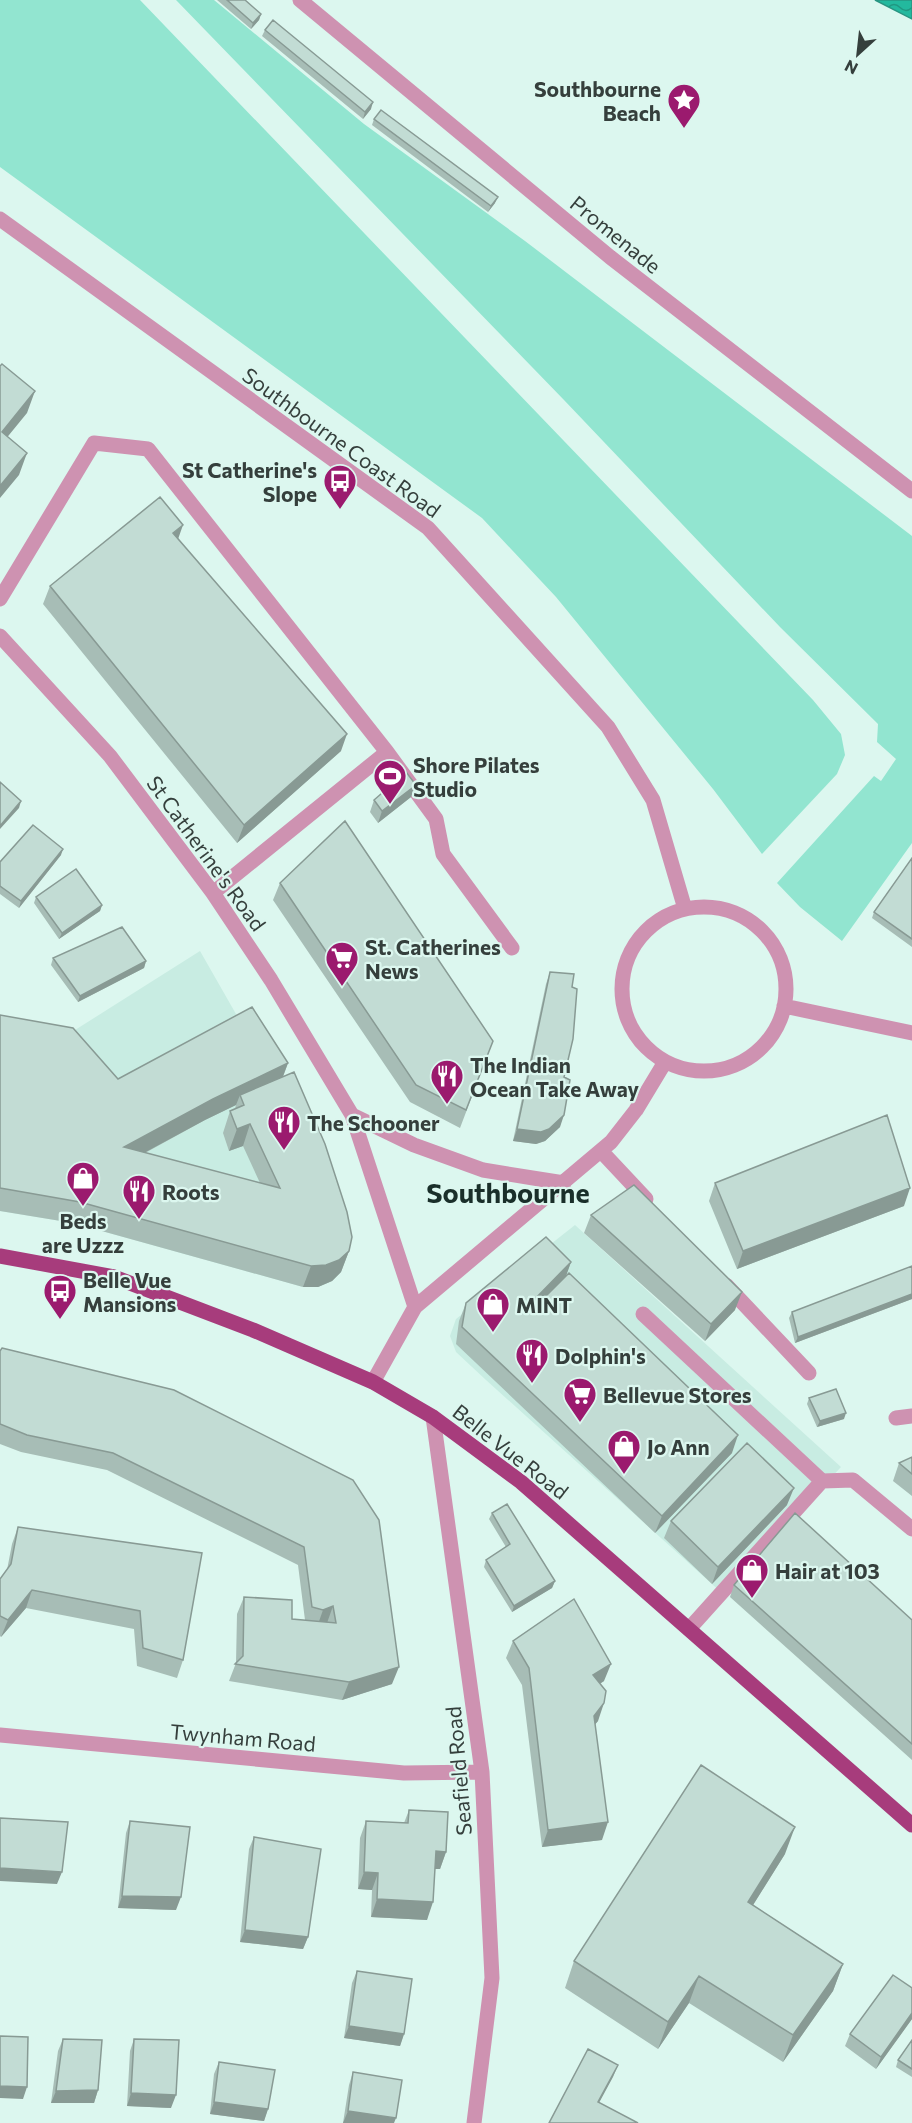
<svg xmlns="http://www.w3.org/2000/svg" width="912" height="2123" font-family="Commissioner,sans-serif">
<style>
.built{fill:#c8ece2}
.green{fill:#92e5d0}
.water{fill:url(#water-waves);stroke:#289481;stroke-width:1.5}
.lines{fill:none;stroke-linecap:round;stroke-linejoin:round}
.minor{stroke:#ce92b1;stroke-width:15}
.major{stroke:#a73c7c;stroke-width:15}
.wall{fill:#a7bdb6;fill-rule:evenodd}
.shaded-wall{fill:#889a94}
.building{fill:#c2dcd4;stroke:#889a94;stroke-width:1.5}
.labels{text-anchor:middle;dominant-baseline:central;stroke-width:4.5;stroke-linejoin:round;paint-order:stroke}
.poi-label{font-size:21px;font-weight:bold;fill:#353f3c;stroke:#dcf7ef;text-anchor:start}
.street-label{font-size:21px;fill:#353f3c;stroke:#dcf7ef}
.district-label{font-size:27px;font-weight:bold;fill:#1a2f2a;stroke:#dcf7ef}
</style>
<defs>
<pattern id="water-waves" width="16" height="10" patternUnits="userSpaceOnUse" patternTransform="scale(1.5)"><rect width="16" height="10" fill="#23b99e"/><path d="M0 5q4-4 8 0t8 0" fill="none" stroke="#1f9882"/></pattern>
</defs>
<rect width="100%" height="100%" fill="#dcf7ef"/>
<!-- built -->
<path class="built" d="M200 951 244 1028 344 1258 341 1272 332 1281 318 1287H303L73 1223 0 1211V1027L64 1037Z
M575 1225 841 1467 723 1594 486 1380 456 1352 450 1336 456 1319Z"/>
<!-- green -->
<path class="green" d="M0 0H140L813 700 841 734 845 755 837 774 762 854 713 789 556 597 482 518 0 167Z
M176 0H214L364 124 525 241 912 536V843L842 941 800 907 777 883 874 776 881 781 896 759 877 742 878 724 780 627 564 400Z"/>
<!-- water -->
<path class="water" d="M875 0H912V19Z"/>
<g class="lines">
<!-- minor -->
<path class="minor" d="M300 0 610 257 912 491
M0 219 428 528 608 727 653 800 685 909
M0 599 94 443 148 449 387 752 213 893
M0 636 110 756 213 893 271 980 352 1115 415 1307
M387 752 436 819 443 854 512 948
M622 989a82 82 0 1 1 164 0a82 82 0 1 1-164 0Z
M784 1006 912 1033
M352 1115 414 1145 483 1170 564 1183
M601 1151 646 1199
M726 1285 809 1373
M643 1314 822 1481 689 1629
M373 1382 415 1307 611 1142 636 1110 665 1062
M433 1417 482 1772 492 1978 474 2123
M896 1418 912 1416
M822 1481 853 1480 912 1529
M0 1735 404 1773 482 1772"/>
<!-- major -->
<path class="major" d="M0 1256 114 1277 253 1330 373 1382 433 1417 521 1482 912 1825"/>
</g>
<!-- wall -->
<path class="wall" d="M217 0H245L261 14 259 20 251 29Z
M265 30 371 109 363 119 262 36Z
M374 119 495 203 488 212 372 125Z
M178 539 341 751 237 843 43 604 50 586Z
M416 785 411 797 378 823 370 812 374 800Z
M61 855 19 908 0 894V862Z
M912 858V947L872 918 874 912Z
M280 883 493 1041 460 1128 410 1102 273 900Z
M36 897 102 905 100 911 59 939 34 903Z
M53 958 146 961 144 968 78 1002 51 965Z
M550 972 564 1077 560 1127 545 1141 536 1144 513 1141 546 984Z
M0 1015 118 1079 288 1063 283 1077 349 1251 341 1272 332 1281 318 1287H303L73 1223 0 1211ZM236 1105 235 1109 230 1111 223 1133 229 1151 243 1146 260 1183 145 1153 205 1120Z
M715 1183 904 1206 737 1269 709 1201Z
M591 1215 735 1310 705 1341 584 1233Z
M571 1262 566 1275 732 1453 655 1533 456 1344 459 1321 466 1303Z
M912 1266V1299L795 1343 789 1318 792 1312Z
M0 1351 353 1480 392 1684 342 1700 229 1681 236 1663 237 1614 244 1597 292 1619 305 1620 298 1565 107 1470 21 1452 0 1444Z
M809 1398 844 1419 817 1427 807 1404Z
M912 1457V1496L893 1481 899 1463Z
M787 1505 712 1584 664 1538 671 1521Z
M492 1513 555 1581 552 1588 512 1612 484 1567 486 1560 506 1547 489 1519Z
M18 1527 202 1553 183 1660 177 1678 137 1666 134 1629 26 1608 1 1637 0 1636V1579L7 1570 12 1544Z
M734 1585 912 1620V1760L730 1597Z
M513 1641 604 1681 600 1684 598 1721 595 1724 602 1840 542 1847 522 1685 506 1658Z
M409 1810 446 1852 440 1869H435L427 1920 371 1917 372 1890 358 1889 360 1838 366 1821 404 1823Z
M130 1821 176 1910 118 1908 126 1833Z
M254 1837 308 1937 303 1949 240 1942 249 1849Z
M785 1854 753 1905 843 1964 833 1991 783 2062 689 2003 658 2049 565 1988 574 1961Z
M357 1971 404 2034 400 2046 344 2038 352 1983Z
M912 1988V2019L876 2069 845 2046 850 2034Z
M63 2039 98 2090 94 2103H51L58 2051Z
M134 2039 171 2108 127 2106 130 2051Z
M912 2040V2077L896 2067 898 2060Z
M219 2062 268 2109 264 2121 210 2114 214 2074Z
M353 2072 394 2123H343L349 2085Z"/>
<!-- shaded-wall -->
<path class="shaded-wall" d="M261 14 259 20 251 29 253 23Z
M373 102 371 109 363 119 365 112Z
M498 197 495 203 488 212 491 206Z
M35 391 27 413 0 446 2 432Z
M27 453 19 475 0 498V486Z
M183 525 177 542 173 533Z
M347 734 341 751 237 843 244 825Z
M416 785 411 797 378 823 382 811Z
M21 801 19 808 0 829V826Z
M63 849 61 855 19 908 21 901Z
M102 905 100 911 59 939 62 933Z
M146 961 144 968 78 1002 80 996Z
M288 1063 280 1084 240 1095 236 1105 205 1120 116 1168 124 1147 213 1099Z
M564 1115 560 1127 545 1141 536 1144 513 1141 517 1129Z
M250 1124 243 1146 229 1151 237 1129Z
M910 1188 904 1206 737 1269 743 1251Z
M349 1251 341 1272 332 1281 318 1287H303L311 1266Z
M571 1262 565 1279 524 1322 530 1304Z
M742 1292 735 1310 705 1341 711 1324Z
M912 1294V1299L795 1343 798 1337Z
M846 1413 844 1419 817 1427 820 1421Z
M738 1435 732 1453 655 1533 662 1516Z
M794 1488 787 1505 712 1584 718 1567Z
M555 1581 552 1588 512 1612 514 1606Z
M32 1590 26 1608 1 1637 8 1620Z
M333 1606 327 1623 317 1627 323 1610Z
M611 1664 604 1681 586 1692 593 1675Z
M399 1667 392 1684 342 1700 349 1682Z
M604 1703 598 1721 588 1733 594 1716Z
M608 1822 602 1840 542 1847 548 1830Z
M795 1827 785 1854 738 1929 748 1902Z
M436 1851 446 1852 440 1869H430Z
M0 1868 62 1872 57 1884 0 1881Z
M364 1872 378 1873 372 1890 358 1889Z
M122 1896 181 1897 176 1910 118 1908Z
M377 1899 433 1902 427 1920 371 1917Z
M245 1930 308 1937 303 1949 240 1942Z
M843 1964 833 1991 783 2062 793 2035Z
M699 1976 689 2003 658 2049 668 2022Z
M912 2013V2019L876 2069 881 2057Z
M349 2026 404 2034 400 2046 344 2038Z
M618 2065 613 2077 593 2114 598 2102Z
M0 2086 27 2087 23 2099 0 2098Z
M98 2090 94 2103H51L56 2091Z
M131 2093 176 2095 171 2108 127 2106Z
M214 2102 268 2109 264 2121 210 2114Z
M348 2111 396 2118 394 2123H343Z"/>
<!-- building -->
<path class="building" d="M227 0H245L261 14 253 23Z
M273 20 373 102 365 112 265 30Z
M381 110 498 197 491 206 374 119Z
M2 364 35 391 2 432 27 453 0 486V366Z
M160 497 183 525 173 533 347 734 244 825 50 586Z
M406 772 416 785 382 811 374 800Z
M0 782 21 801 0 826Z
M345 821 493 1041 466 1110 416 1085 280 883Z
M33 825 63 849 21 901 0 886V862Z
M912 858V939L874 912Z
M76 869 102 905 62 933 36 897Z
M122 927 146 961 80 996 53 958Z
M550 972 574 974 572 987 577 989 573 1039 564 1077 570 1080 564 1115 549 1129 541 1132 517 1129Z
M252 1007 288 1063 213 1099 124 1147 280 1188 250 1124 237 1129 230 1111 244 1105 240 1095 294 1072 325 1144 347 1212 352 1237 349 1251 339 1260 326 1265 311 1266 80 1202 0 1188V1015L73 1028 118 1079Z
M887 1115 910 1188 743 1251 715 1183Z
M634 1185 742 1292 711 1324 591 1215Z
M546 1237 571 1262 530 1304 534 1308 569 1273 738 1435 662 1516 462 1327 466 1303Z
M912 1266V1294L798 1337 792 1312Z
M2 1348 174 1390 353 1480 379 1520 399 1667 349 1682 235 1664 243 1656 244 1597 292 1600V1619L336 1623 333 1606 323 1610 312 1607 304 1547 113 1453 27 1435 0 1424V1351Z
M836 1389 846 1413 820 1421 809 1398Z
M747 1443 794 1488 718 1567 671 1521Z
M912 1457V1474L899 1463Z
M507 1504 555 1581 514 1606 486 1560 510 1544 492 1513Z
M795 1513 912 1620V1744L734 1585Z
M18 1527 202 1553 183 1660 143 1648 140 1611 32 1590 8 1620 0 1616V1579L11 1564Z
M574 1599 611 1664 593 1675 606 1691 604 1703 594 1716 608 1822 548 1830 529 1668 513 1641Z
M701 1765 795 1827 748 1902 843 1964 793 2035 699 1976 668 2022 574 1961Z
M409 1810 448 1812 446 1852 436 1851 433 1902 377 1899 378 1873 364 1872 366 1821 408 1823Z
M0 1818 68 1822 62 1872 0 1868Z
M130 1821 190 1827 181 1897 122 1896Z
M254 1837 321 1849 308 1937 245 1930Z
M357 1971 412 1979 404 2034 349 2026Z
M893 1975 912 1988V2013L881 2057 850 2034Z
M0 2036 28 2037 27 2087 0 2086Z
M63 2039 102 2040 98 2090 56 2091Z
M134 2039 179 2040 176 2095 131 2093Z
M912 2040V2069L898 2060Z
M588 2049 618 2065 598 2102 638 2123H549Z
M219 2062 275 2070 268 2109 214 2102Z
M353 2072 402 2080 396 2118 348 2111Z"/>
<!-- icons -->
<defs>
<symbol id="sight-pin" viewBox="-11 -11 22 30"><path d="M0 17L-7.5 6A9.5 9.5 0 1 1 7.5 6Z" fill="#9b1a6e" stroke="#dcf7ef"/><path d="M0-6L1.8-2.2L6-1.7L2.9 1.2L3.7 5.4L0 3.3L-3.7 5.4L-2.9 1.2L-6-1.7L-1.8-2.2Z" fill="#fff"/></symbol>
<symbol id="bus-pin" viewBox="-11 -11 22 30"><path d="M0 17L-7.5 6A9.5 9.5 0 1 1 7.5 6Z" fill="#9b1a6e" stroke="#dcf7ef"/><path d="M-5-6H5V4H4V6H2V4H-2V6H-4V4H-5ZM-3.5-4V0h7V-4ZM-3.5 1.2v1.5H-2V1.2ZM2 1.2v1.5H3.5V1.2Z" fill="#fff"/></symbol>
<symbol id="stadium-pin" viewBox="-11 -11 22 30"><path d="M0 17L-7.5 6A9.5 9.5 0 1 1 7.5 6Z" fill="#9b1a6e" stroke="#dcf7ef"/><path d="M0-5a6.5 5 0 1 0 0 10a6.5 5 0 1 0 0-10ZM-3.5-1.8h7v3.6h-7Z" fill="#fff"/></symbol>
<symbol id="supermarket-pin" viewBox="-11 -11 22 30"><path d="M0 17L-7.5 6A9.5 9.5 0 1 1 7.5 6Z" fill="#9b1a6e" stroke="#dcf7ef"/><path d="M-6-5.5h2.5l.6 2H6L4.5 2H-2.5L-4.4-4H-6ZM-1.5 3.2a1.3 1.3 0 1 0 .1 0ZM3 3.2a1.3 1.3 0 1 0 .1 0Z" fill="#fff"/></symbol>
<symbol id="restaurant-pin" viewBox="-11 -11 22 30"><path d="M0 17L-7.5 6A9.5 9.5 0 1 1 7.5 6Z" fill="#9b1a6e" stroke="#dcf7ef"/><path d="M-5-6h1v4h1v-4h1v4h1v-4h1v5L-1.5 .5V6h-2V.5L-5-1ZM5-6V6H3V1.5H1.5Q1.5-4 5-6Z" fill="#fff"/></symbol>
<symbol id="shop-pin" viewBox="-11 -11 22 30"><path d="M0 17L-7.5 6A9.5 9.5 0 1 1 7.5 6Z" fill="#9b1a6e" stroke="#dcf7ef"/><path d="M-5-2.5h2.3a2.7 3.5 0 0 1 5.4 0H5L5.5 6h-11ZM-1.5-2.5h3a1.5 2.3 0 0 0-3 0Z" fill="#fff"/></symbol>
</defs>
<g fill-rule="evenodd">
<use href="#sight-pin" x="665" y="81" width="38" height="52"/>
<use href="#bus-pin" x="321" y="462" width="38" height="52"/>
<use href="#stadium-pin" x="371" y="757" width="38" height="52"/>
<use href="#supermarket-pin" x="323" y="939" width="38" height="52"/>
<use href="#restaurant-pin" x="428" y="1057" width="38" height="52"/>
<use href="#restaurant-pin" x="265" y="1103" width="38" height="52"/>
<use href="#shop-pin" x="64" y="1159" width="38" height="52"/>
<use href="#restaurant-pin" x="120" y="1172" width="38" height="52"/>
<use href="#bus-pin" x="41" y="1272" width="38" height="52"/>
<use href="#shop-pin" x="474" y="1285" width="38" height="52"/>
<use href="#restaurant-pin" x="513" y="1336" width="38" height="52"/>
<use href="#supermarket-pin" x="561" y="1375" width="38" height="52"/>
<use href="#shop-pin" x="605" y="1427" width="38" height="52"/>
<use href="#shop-pin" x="733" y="1551" width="38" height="52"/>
</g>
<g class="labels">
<!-- poi labels -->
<g class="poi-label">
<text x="661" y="88" text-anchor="end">Southbourne<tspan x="661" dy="24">Beach</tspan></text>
<text x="317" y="469" text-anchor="end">St Catherine's<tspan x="317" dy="24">Slope</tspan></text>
<text x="413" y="764">Shore Pilates<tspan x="413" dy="24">Studio</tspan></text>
<text x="365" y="946">St. Catherines<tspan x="365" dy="24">News</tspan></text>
<text x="470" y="1064">The Indian<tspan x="470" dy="24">Ocean Take Away</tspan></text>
<text x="307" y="1122">The Schooner</text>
<text x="162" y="1191">Roots</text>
<text x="83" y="1220" text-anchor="middle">Beds<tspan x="83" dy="24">are Uzzz</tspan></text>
<text x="83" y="1279">Belle Vue<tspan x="83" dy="24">Mansions</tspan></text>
<text x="516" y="1304">MINT</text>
<text x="555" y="1355">Dolphin's</text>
<text x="603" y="1394">Bellevue Stores</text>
<text x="647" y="1446">Jo Ann</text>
<text x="775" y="1570">Hair at 103</text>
</g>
<!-- street labels -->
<g class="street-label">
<text transform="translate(616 234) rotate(39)">Promenade</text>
<text transform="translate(342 442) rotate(36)">Southbourne Coast Road</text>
<text transform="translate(207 853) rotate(54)">St Catherine's Road</text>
<text transform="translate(511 1451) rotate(38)">Belle Vue Road</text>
<text transform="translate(243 1737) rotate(5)">Twynham Road</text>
<text transform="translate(458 1771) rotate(-95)">Seafield Road</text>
</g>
<!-- district labels -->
<g class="district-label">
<text x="508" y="1192">Southbourne</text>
</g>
</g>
<!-- north arrow -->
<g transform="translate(858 54) rotate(207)" stroke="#dcf7ef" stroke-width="4.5" paint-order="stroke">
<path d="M0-4.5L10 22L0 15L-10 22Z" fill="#353f3c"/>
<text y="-9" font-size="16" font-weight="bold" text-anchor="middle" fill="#353f3c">N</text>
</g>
</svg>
